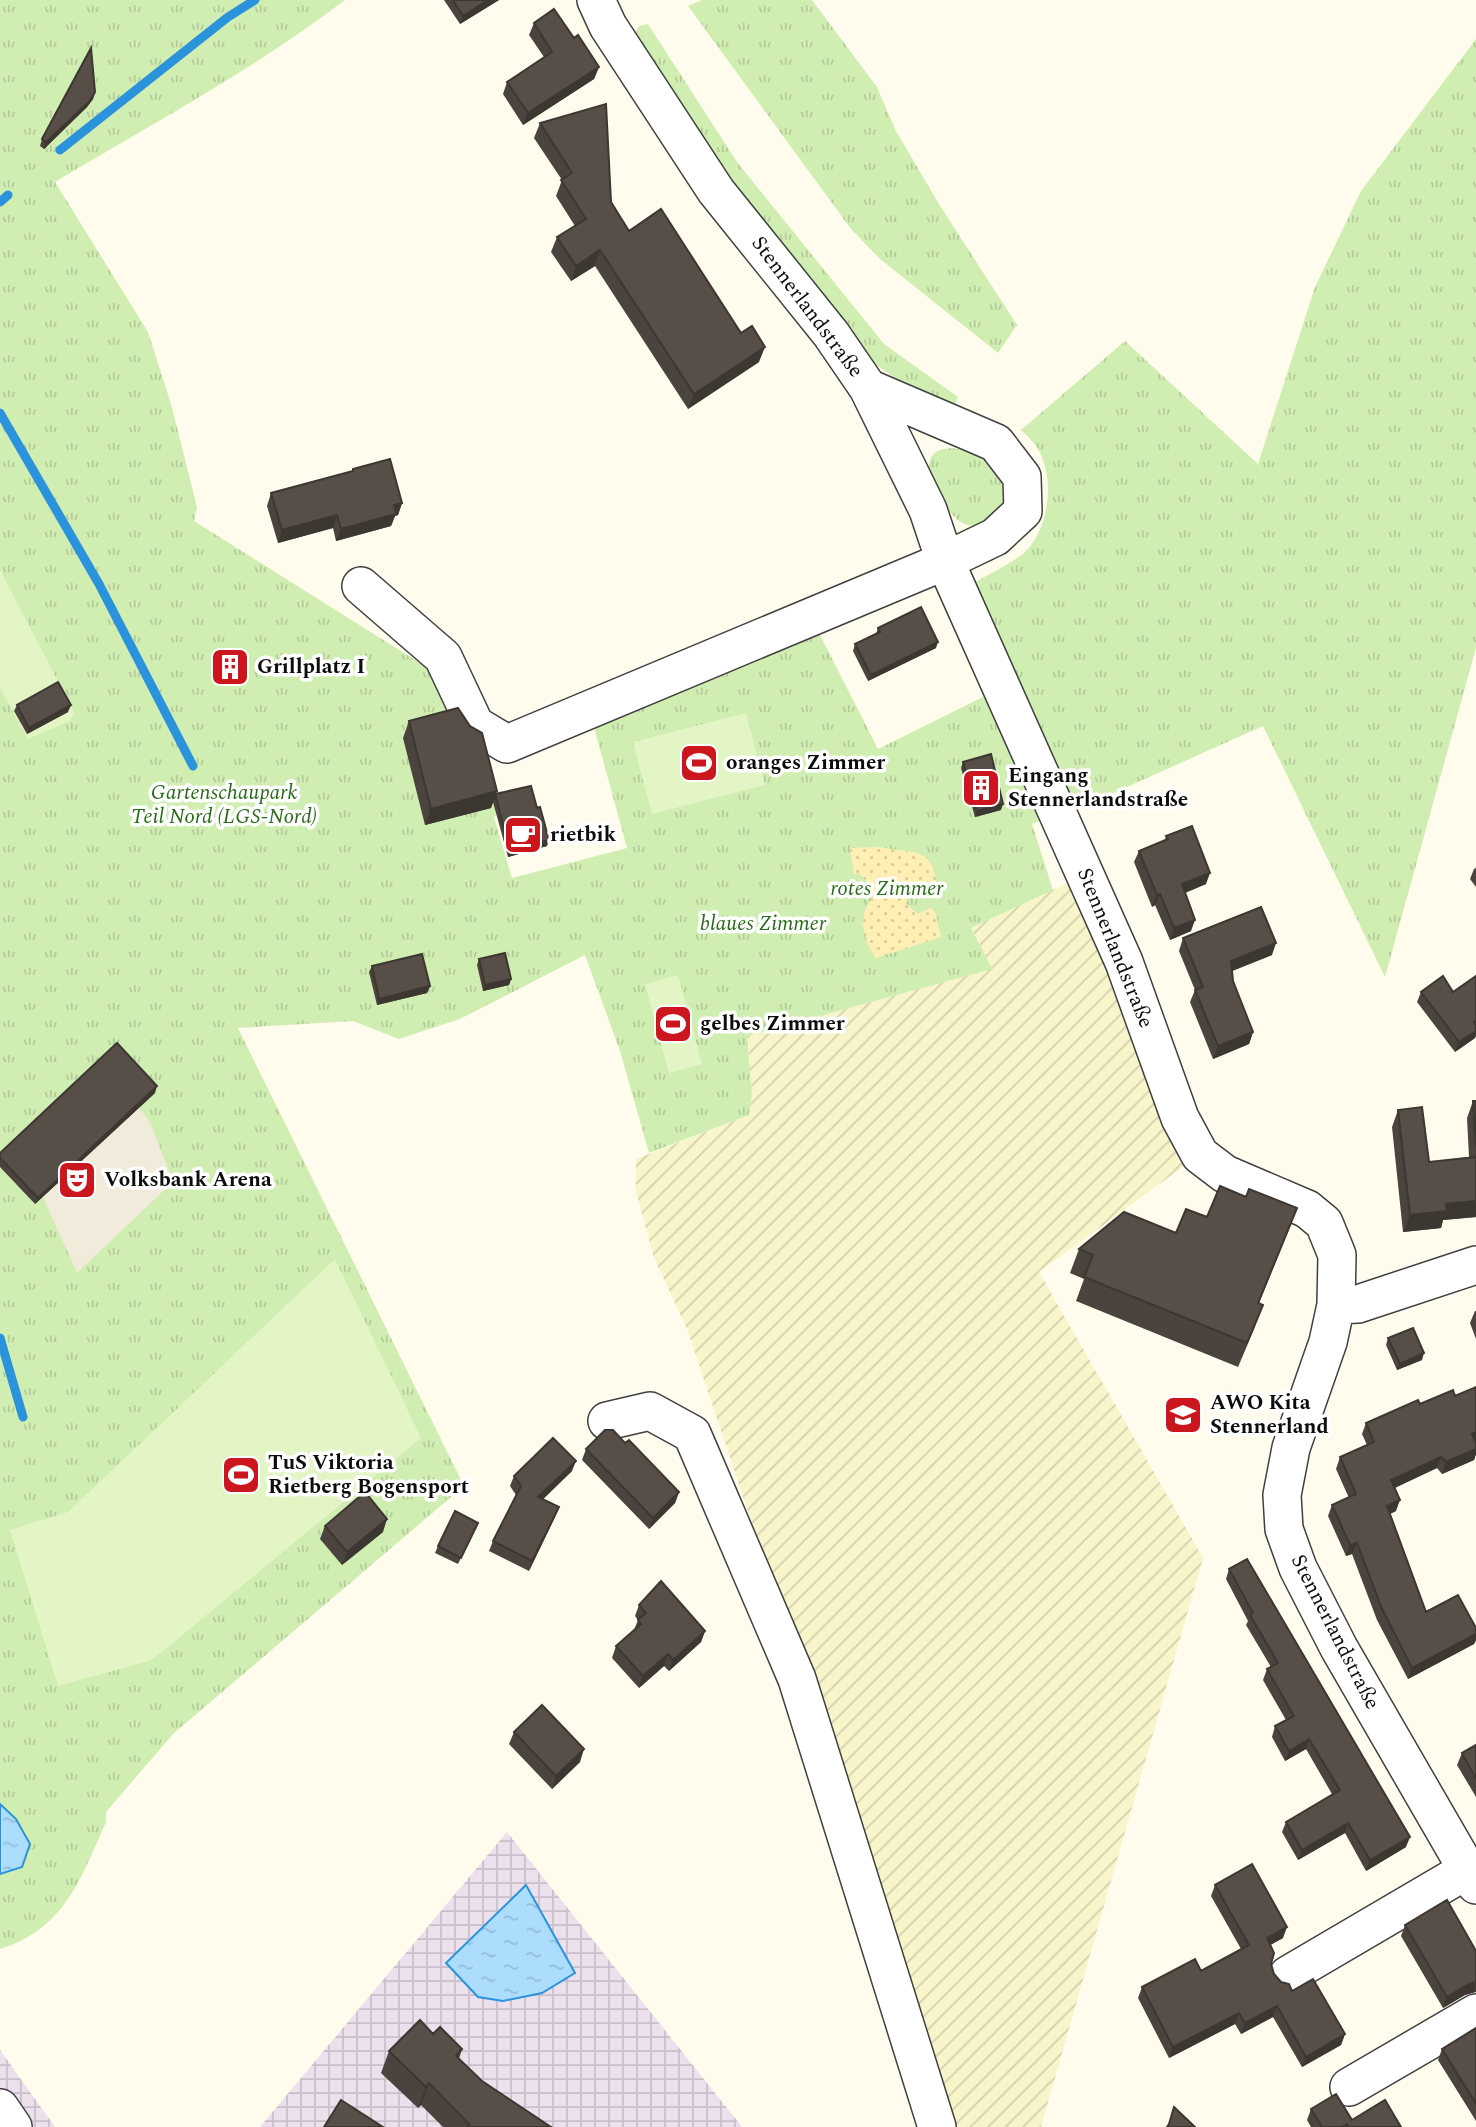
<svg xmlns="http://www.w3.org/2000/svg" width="1476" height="2127" font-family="Spectral,serif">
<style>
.industrial{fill:url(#industrial-grid)}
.farmland{fill:url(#farmland-furrows)}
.grass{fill:url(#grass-tufts)}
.sand{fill:url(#sand-dots)}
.pitch{fill:#e3f4c5}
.plaza{fill:#f0ebdb}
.water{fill:url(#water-ripples);stroke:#2b93db;stroke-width:2}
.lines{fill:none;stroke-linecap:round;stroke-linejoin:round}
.stream{stroke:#2b93db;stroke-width:9}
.minor-casing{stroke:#404040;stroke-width:40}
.minor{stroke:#fff;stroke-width:37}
.wall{fill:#4b433e}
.shaded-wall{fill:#3d3732}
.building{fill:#574e48;stroke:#3d3732;stroke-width:2}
.labels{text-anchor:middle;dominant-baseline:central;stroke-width:7;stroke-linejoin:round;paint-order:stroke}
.street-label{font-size:21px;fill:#0d0d0d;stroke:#fff}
.poi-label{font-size:21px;font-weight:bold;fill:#0d0d0d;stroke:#fff;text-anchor:start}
.park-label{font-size:21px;font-style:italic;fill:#276c17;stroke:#fff}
</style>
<defs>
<pattern id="industrial-grid" width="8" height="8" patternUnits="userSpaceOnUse" patternTransform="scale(1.75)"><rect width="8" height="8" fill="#ece0ed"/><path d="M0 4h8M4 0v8" fill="none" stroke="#c9bfca"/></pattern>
<pattern id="farmland-furrows" width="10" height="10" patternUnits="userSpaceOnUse" patternTransform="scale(1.75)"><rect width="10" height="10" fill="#f8f5ca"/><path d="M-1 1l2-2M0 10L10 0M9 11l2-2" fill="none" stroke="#d3d1ac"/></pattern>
<pattern id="grass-tufts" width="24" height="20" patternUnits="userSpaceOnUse" patternTransform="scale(1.75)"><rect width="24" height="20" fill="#d1eeb2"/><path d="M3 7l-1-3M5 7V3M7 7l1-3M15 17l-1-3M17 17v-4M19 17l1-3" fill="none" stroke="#b2cb98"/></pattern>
<pattern id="sand-dots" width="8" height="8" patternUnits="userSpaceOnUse" patternTransform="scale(1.75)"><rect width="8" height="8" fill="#ffefb5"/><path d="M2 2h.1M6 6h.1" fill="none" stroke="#d9cc9a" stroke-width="1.8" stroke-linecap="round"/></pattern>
<pattern id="water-ripples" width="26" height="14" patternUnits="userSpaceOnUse" patternTransform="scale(1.75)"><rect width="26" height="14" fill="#acddfd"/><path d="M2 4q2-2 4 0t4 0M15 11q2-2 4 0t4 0" fill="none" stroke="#93bcd8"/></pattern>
</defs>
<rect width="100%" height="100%" fill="#fffced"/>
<!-- industrial -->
<path class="industrial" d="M507 1832 742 2127H260Z
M0 2050 55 2127H0Z"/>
<!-- farmland -->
<path class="farmland" d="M1076 879 1116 972 1184 1166 1039 1272 1203 1558 1041 2127H945L923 2021 792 1643 687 1329 654 1258 636 1192V1159L749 1115 752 1095 747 1036 991 969 971 928Z"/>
<!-- grass -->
<path class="grass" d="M0 0H345C255 69 153 123 55 182L148 332 171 404 197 507 194 521 420 663 475 706 503 812 494 817 512 878 627 848 592 720 816 627 878 749 989 694 1046 818 1032 824 1053 890 971 928 992 969 747 1036 752 1095 749 1115 649 1153 620 1051 585 955 460 1019 399 1039 353 1021 238 1028 464 1486 173 1734 106 1812V1822C81 1878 65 1929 0 1949V1874L22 1867 16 1819 0 1804Z
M702 0H812L877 87 896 131 939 204 1017 325 998 353 880 259 851 229 688 6Z
M648 24 737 162 884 344 958 397 955 404 947 408 903 384 878 366 856 347 792 273 634 35 639 26Z
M1476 39V648L1385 977 1263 726 1069 813 972 584C987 575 1011 564 1024 553 1050 529 1056 475 1036 446 1032 440 1026 435 1021 430L1125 341 1258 464 1315 287 1361 191Z
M952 448 979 453 1004 475 1008 507C999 512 989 522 980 525 949 532 938 487 929 467 930 452 938 449 952 448Z"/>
<!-- sand -->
<path class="sand" d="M879 847C914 854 934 845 937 889L918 897 908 896 906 904 918 914 930 908 935 912 941 937 876 958C862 937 857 916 874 895L868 883 859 873 854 875 850 848Z"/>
<!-- pitch -->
<path class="pitch" d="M0 570 74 712 70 721 28 739 0 688Z
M746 713 765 785 652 814 633 742Z
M678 975 702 1064 669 1073 645 984Z
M335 1259 421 1438 152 1660 58 1686 10 1530 68 1512Z"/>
<!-- plaza -->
<path class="plaza" d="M139 1108 150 1122 173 1182 77 1273 43 1197Z"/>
<!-- water -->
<path class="water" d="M0 1804 16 1819 30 1844 22 1867 0 1874Z
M526 1885 575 1973 542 1993 503 2001 478 1997 446 1963Z"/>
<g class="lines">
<!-- stream -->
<path class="stream" d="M60 150 228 17 255 0
M0 202 8 195
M0 413 99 584 193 766
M0 1338 23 1417"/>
<defs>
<path id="minor" d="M596 0 608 26 716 191 831 334 868 388 928 510 945 561 1124 962 1180 1118 1200 1155 1225 1174 1307 1209 1324 1223 1337 1255 1336 1305 1328 1342 1291 1448 1282 1495 1284 1529 1298 1568 1339 1648 1476 1885
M361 586 443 657 475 725 507 744 945 561 995 537 1023 511 1022 477 996 443 868 388
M1336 1305 1358 1304 1476 1265
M607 1421 650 1411 692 1434 797 1679 937 2127
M1288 1975 1467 1870
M1349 2087 1476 2013
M0 2108 13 2127"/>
</defs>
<!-- minor casing -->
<use href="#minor" class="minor-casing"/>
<!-- minor -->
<use href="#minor" class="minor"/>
</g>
<!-- wall -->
<path class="wall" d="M444 0H499L460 24Z
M534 23 599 67 594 79 523 125 503 94 507 82 544 57 529 35Z
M95 92 93 99 87 107 44 149 40 146 42 139Z
M540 123 611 202 629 231 759 362 688 409 595 266 571 281 551 252 557 237 575 226 556 196 562 180 534 138Z
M353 469 402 503 398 515 395 516 391 526 336 541 333 528 278 543 267 506 271 493 352 471Z
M878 628 936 648 868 681 853 651 855 644 876 634Z
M17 705 68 712 27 734 14 711Z
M409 721 497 791 496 794 547 846 508 857 493 802 491 808 425 825 403 738Z
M963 762 1001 810 975 817 961 768Z
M1166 836 1206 884 1185 893 1191 931 1170 940 1155 905 1152 907 1134 862 1139 851 1165 840Z
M1476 868V887L1470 879 1474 869Z
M1183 938 1272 955 1232 971 1233 981 1253 1032 1249 1044 1213 1059 1190 1002 1195 990 1179 951Z
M479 959 511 979 509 985 483 991 477 965Z
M372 966 430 986 427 993 377 1005 369 972Z
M1476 976V1036L1475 1038 1455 1052 1417 1002 1421 992H1453Z
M155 1093 35 1204 0 1167V1153Z
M1473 1101H1476V1217L1443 1220 1441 1228 1403 1232 1392 1127 1398 1110 1429 1162 1469 1157 1467 1118Z
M1246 1197 1297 1208 1259 1303 1263 1305 1238 1367 1076 1301 1084 1279 1070 1273 1079 1249 1176 1233Z
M1475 1311H1476V1339L1470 1323Z
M1388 1338 1422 1360 1397 1370 1386 1345Z
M1420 1404 1476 1443V1454L1474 1460 1442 1474 1437 1468 1395 1488 1396 1511 1390 1514 1426 1612 1476 1628V1640L1474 1644 1408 1679 1377 1620 1352 1554 1346 1556 1328 1516 1332 1505 1349 1498 1336 1469 1340 1457 1367 1445 1362 1434 1366 1423Z
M625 1443 679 1492 675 1503 649 1529 582 1460 586 1449Z
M572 1471 543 1499 555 1517 529 1571 489 1551 493 1541 516 1495 510 1486 514 1476Z
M478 1523 458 1564 435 1553 438 1546Z
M325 1526 383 1532 342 1565 320 1539Z
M1229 1569 1406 1847 1366 1871 1345 1833 1298 1860 1282 1832 1286 1822 1332 1794 1306 1749 1285 1761 1272 1737 1275 1726 1286 1720 1263 1680 1267 1669 1271 1667 1246 1625 1248 1621 1226 1579Z
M639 1605 705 1631 701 1642 669 1671 664 1666 639 1688 612 1658 616 1646 634 1630 638 1620 635 1616Z
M514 1732 580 1762 552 1789 509 1744Z
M1476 1745V1797L1457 1765 1462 1753Z
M1215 1885 1283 1938 1270 1945 1271 1964 1274 1974 1281 1982 1345 2034 1341 2045 1302 2067 1273 2017 1241 2034 1235 2024 1169 2058 1138 1998 1142 1987 1201 1971 1241 1949 1211 1896Z
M1405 1925 1476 1951V1992L1465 1995 1443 2008 1401 1936Z
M1476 2028V2121L1438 2060 1442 2049Z
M433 2034 462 2049 459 2059 482 2081 551 2127H443L421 2105 418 2108 381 2073 389 2051Z
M1311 2109 1352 2120 1401 2127H1311L1307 2120Z"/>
<!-- shaded-wall -->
<path class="shaded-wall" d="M488 0H499L460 24 463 16Z
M599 67 594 79 523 125 528 113Z
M95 92 93 99 87 107 44 149 46 142Z
M600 250 595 266 571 281 576 266Z
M765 347 759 362 688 409 694 394Z
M402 503 398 515 395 516 391 526 336 541 341 529 394 505Z
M337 515 333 528 278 543 282 530Z
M938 642 936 648 868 681 871 675Z
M71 705 68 712 27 734 29 728Z
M497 791 491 808 425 825 431 809Z
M1003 804 1001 810 975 817 977 811Z
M549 840 547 846 508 857 510 850Z
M1210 873 1206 884 1177 896 1182 884Z
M1160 894 1155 905 1152 907 1157 895Z
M1195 920 1191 931 1170 940 1174 928Z
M1276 943 1272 955 1227 973 1231 961Z
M511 979 509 985 483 991 485 985Z
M430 986 427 993 377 1005 379 999Z
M1476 1031 1475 1038 1455 1052 1459 1042Z
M1253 1032 1249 1044 1213 1059 1218 1046Z
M157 1086 155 1093 35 1204 38 1198Z
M1476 1201V1217L1443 1220 1441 1228 1403 1232 1410 1215 1446 1204Z
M1297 1208 1288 1232 1249 1327 1258 1303Z
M1263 1305 1254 1329 1238 1367 1247 1343Z
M1424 1353 1422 1360 1397 1370 1400 1364Z
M1476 1432V1442L1472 1434Z
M1476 1449V1454L1474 1460 1442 1474 1446 1462Z
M1441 1457 1437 1468 1387 1491 1391 1480Z
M576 1461 572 1471 535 1507 538 1497Z
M679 1492 675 1503 649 1529 653 1518Z
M1400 1500 1396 1511 1383 1517 1387 1506Z
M559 1507 555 1517 529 1571 532 1561Z
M387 1519 383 1532 342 1565 347 1552Z
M1357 1543 1352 1554 1346 1556 1350 1545Z
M705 1631 701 1642 669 1671 673 1660Z
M1476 1634V1640L1474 1644 1408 1679 1412 1668Z
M668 1654 664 1666 639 1688 643 1676Z
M1309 1739 1306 1749 1285 1761 1289 1751Z
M584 1749 580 1762 552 1789 556 1776Z
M1348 1823 1345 1833 1298 1860 1302 1850Z
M1410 1837 1406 1847 1366 1871 1370 1860Z
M1287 1927 1283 1938 1263 1949 1267 1938Z
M1476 1982 1475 1992 1465 1995 1443 2008 1447 1997 1469 1984Z
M1277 2006 1273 2017 1241 2034 1245 2023Z
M1239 2013 1235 2024 1169 2058 1173 2047Z
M1345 2034 1341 2045 1302 2067 1306 2057Z
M429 2083 421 2105 418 2108 426 2087Z"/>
<!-- building -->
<path class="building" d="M453 0H488L463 16Z
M554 9 574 38 578 35 599 67 528 113 507 82 552 52 534 23Z
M91 48 95 92 90 101 46 142 42 139Z
M606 104 611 202 629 231 661 209 741 333 752 326 765 347 694 394 600 250 576 266 557 237 586 219 561 180 572 173 540 123Z
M390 459 402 503 394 505 396 514 341 529 337 515 282 530 271 493 353 471V469Z
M921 607 938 642 871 675 855 644 880 632 878 628Z
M58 682 71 705 29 728 17 705Z
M458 708 470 726 482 733 497 791 431 809 409 721Z
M991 754 1003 804 977 811 963 762Z
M531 786 537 808 540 807 549 840 510 850 495 794Z
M1192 826 1210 873 1182 884 1195 920 1174 928 1160 894 1157 895 1139 851 1168 839 1166 836Z
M1261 907 1276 943 1231 961 1233 981 1253 1032 1218 1046 1195 990 1203 987 1183 938Z
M505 953 511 979 485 985 479 959Z
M422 954 430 986 379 999 372 966Z
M1443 976 1453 992 1476 976V1021L1474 1022 1476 1025V1031L1459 1042 1421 992Z
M117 1043 157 1086 38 1198 0 1158V1153Z
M1473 1101H1476V1146Z
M1422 1107 1429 1162 1476 1157V1201L1446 1204 1447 1211 1410 1215 1398 1110Z
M1220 1186 1246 1197 1249 1189 1297 1208 1258 1303 1263 1305 1247 1343 1084 1277 1093 1255 1079 1249 1124 1212 1176 1233 1186 1209 1207 1217Z
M1413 1328 1424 1353 1400 1364 1388 1338Z
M1476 1387V1432L1472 1434 1476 1443V1449L1446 1462 1441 1457 1391 1480 1400 1500 1387 1506 1426 1612 1458 1595 1476 1628V1634L1412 1668 1382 1609 1357 1543 1350 1545 1332 1505 1356 1494 1340 1457 1374 1442 1366 1423 1418 1400 1420 1404 1453 1390 1455 1396Z
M605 1430H613L625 1443 629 1440 679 1492 653 1518 586 1449Z
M553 1438 576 1461 538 1497 559 1507 532 1561 493 1541 521 1486 514 1476Z
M365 1492 387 1519 347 1552 325 1526Z
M455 1511 478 1523 461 1558 438 1546Z
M1247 1559 1410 1837 1370 1860 1348 1823 1302 1850 1286 1822 1340 1790 1309 1739 1289 1751 1275 1726 1294 1716 1267 1669 1278 1663 1250 1615 1253 1613 1229 1569Z
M661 1581 705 1631 673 1660 668 1654 643 1676 616 1646 641 1624 638 1620 646 1613 639 1605Z
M542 1705 584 1749 556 1776 514 1732Z
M1476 1745V1779L1462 1753Z
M1252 1864 1287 1927 1267 1938 1274 1953 1271 1964 1274 1974 1281 1982 1289 1984 1292 1991 1313 1979 1345 2034 1306 2057 1277 2006 1245 2023 1239 2013 1173 2047 1142 1987 1195 1959 1201 1971 1249 1945 1215 1885Z
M1447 1900 1476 1951V1982L1469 1984 1447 1997 1405 1925Z
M420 2020 433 2034 440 2027 462 2049 456 2056 482 2081 551 2127H467L469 2124 429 2083 426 2087 389 2051Z
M1476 2028V2104L1442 2049Z
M1336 2094 1352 2120 1385 2100 1401 2127H1348L1347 2124 1342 2127H1322L1311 2109Z
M341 2100 383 2127H324Z
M1174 2107 1195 2127H1167L1169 2124Z"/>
<!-- icons -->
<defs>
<symbol id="building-square" viewBox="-11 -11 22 22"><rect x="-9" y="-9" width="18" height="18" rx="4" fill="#cc161d" stroke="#fff"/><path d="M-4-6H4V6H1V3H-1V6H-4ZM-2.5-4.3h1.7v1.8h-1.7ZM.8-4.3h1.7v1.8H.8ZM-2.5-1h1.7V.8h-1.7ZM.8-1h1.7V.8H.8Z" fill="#fff"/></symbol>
<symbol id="stadium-square" viewBox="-11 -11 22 22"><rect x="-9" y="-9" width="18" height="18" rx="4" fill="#cc161d" stroke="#fff"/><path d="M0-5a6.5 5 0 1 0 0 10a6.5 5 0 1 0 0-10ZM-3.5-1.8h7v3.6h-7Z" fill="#fff"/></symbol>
<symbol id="cafe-square" viewBox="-11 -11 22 22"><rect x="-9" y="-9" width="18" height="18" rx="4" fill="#cc161d" stroke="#fff"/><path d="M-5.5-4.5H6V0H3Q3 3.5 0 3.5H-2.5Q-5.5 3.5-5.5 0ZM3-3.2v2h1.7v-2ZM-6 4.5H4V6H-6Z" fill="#fff"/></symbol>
<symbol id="theatre-square" viewBox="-11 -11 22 22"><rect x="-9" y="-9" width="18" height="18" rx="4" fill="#cc161d" stroke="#fff"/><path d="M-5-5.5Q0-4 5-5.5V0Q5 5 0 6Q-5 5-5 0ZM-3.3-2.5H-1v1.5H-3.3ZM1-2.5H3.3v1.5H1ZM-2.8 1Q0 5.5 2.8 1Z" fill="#fff"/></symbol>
<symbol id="school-square" viewBox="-11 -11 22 22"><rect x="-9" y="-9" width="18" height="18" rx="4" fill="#cc161d" stroke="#fff"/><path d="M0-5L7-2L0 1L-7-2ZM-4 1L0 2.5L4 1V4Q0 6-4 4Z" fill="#fff"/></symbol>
</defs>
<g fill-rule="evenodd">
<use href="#building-square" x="208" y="645" width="44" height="44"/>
<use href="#stadium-square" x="677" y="741" width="44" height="44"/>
<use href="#building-square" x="959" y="766" width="44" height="44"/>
<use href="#cafe-square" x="501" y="813" width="44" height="44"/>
<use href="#stadium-square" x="651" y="1002" width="44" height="44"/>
<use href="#theatre-square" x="55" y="1158" width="44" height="44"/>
<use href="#school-square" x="1161" y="1393" width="44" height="44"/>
<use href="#stadium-square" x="219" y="1453" width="44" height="44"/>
</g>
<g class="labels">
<!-- street labels -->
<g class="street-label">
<text transform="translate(807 307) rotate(53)">Stennerlandstraße</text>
<text transform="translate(1115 948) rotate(68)">Stennerlandstraße</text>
<text transform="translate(1335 1632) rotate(63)">Stennerlandstraße</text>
</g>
<!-- poi labels -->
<g class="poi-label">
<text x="257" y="667">Grillplatz I</text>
<text x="726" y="763">oranges Zimmer</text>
<text x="1008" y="776">Eingang<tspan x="1008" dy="24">Stennerlandstraße</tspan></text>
<text x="550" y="835">rietbik</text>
<text x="700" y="1024">gelbes Zimmer</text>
<text x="104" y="1180">Volksbank Arena</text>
<text x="1210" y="1403">AWO Kita<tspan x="1210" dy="24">Stennerland</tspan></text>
<text x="268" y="1463">TuS Viktoria<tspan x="268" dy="24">Rietberg Bogensport</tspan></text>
</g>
<!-- park labels -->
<g class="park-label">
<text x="224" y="793">Gartenschaupark<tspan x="224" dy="24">Teil Nord (LGS-Nord)</tspan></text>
<text x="887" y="889">rotes Zimmer</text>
<text x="763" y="924">blaues Zimmer</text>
</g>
</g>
</svg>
